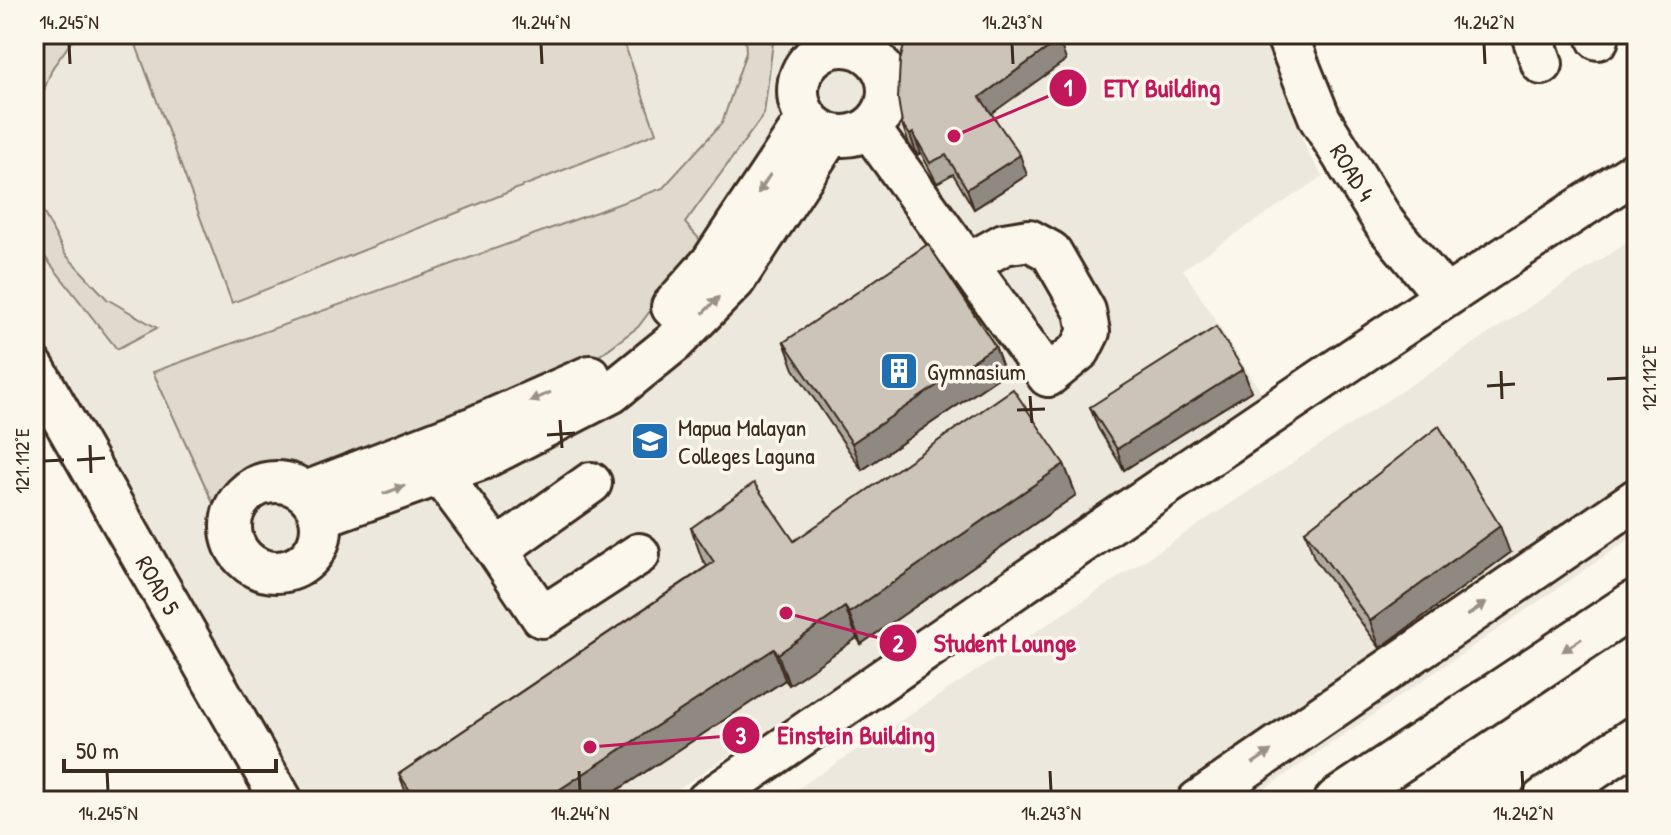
<svg xmlns="http://www.w3.org/2000/svg" width="1671" height="835" font-family="'Patrick Hand',sans-serif">
<style>
.built{fill:#ede8dd}
.green{fill:#dfd9ce;stroke:#8d8276;stroke-width:2}
.lines{fill:none;stroke-linecap:round;stroke-linejoin:round}
.minor-casing{stroke:#3b2a1e;stroke-width:46}
.highway-casing{stroke:#3b2a1e;stroke-width:50}
.minor{stroke:#fbf7ec;stroke-width:40}
.highway{stroke:#fbf7ec;stroke-width:44}
.wall{fill:#afa99f;stroke:#3b2a1e;stroke-width:2}
.shaded-wall{fill:#8f8982;stroke:#3b2a1e;stroke-width:2}
.building{fill:#ccc4b9;stroke:#3b2a1e;stroke-width:2}
.oneway{fill:#9b9085}
.ticks{fill:none;stroke:#3b2a1e;stroke-width:3}
.labels{text-anchor:middle;dominant-baseline:central;stroke-width:7;stroke-linejoin:round;paint-order:stroke}
.street-label{font-size:24px;fill:#3b2a1e;stroke:#fbf7ec}
.poi-label{font-size:24px;fill:#3b2a1e;stroke:#fbf7ec;text-anchor:start}
.leader{fill:none;stroke:#c2185b;stroke-width:3}
.callout-dot{fill:#c2185b;stroke:#fbf7ec;stroke-width:3}
.mark-label{font-size:24px;text-anchor:middle;font-weight:bold;fill:#fff}
.callout-label{font-size:26px;text-anchor:middle;font-weight:bold;fill:#c2185b;stroke:#fbf7ec;stroke-width:7;stroke-linejoin:round;paint-order:stroke}
.neatline{fill:none;stroke:#3b2a1e;stroke-width:3}
.ticks-label{font-size:20px;text-anchor:middle;fill:#3b2a1e}
</style>
<rect width="100%" height="100%" fill="#fbf7ec"/>
<filter id="ink" filterUnits="userSpaceOnUse"><feTurbulence type="fractalNoise" baseFrequency=".0125" numOctaves="2"/><feDisplacementMap in="SourceGraphic" scale="16" xChannelSelector="R" yChannelSelector="G"/><feConvolveMatrix kernelMatrix="1 2 1 2 8 2 1 2 1" color-interpolation-filters="sRGB"/></filter>
<g filter="url(#ink)">
<!-- built -->
<path class="built" d="M34 34H1267L1308 154 1323 176 1183 269 1266 400 660 801H298L117 481 34 324Z
M1637 236V534L1247 801H779Z"/>
<!-- green -->
<path class="green" d="M34 34H77L53 67 34 115Z
M132 34H621L656 133 232 303Z
M745 34H774L764 114 685 223 702 242 638 327 588 364 308 479C265 474 250 481 213 503L153 372 663 188 722 123 746 52Z
M34 194 65 254 107 299 157 328 117 349 34 243Z"/>
<g class="lines">
<defs>
<g id="minor">
<path id="s1" d="M1286 34 1320 119 1385 224 1445 296"/>
<path d="M1532 34 1542 64"/>
<path d="M1597 34 1598 39"/>
<circle cx="843" cy="91" r="45"/>
<path d="M870 129 1048 376 1080 350 1089 332 1085 311 1051 252 1029 240 1004 244 968 264"/>
<path d="M672 307 711 263 807 119"/>
<path id="s2" d="M34 368 282 801"/>
<path d="M440 474 497 550 542 617 639 554"/>
<circle cx="276" cy="527" r="45"/>
<path d="M306 492 472 428 590 376"/>
<path d="M320 517 482 459 611 393 673 343 735 280 830 135"/>
<path d="M497 550 591 483"/>
<path d="M707 801C1015 588 1323 375 1637 171"/>
<path d="M1198 801 1637 499"/>
</g>
<path id="highway" d="M1337 801 1637 602
M1544 801 1637 738"/>
</defs>
<!-- minor casing -->
<use href="#minor" class="minor-casing"/>
<!-- highway casing -->
<use href="#highway" class="highway-casing"/>
<!-- minor -->
<use href="#minor" class="minor"/>
<!-- highway -->
<use href="#highway" class="highway"/>
</g>
<!-- wall -->
<path class="wall" d="M1066 60 991 113 1027 175 974 209 953 174 937 183 921 153 917 155 909 144 902 124Z
M784 342 995 346 1005 373 862 470 794 369Z
M1243 369 1251 391 1124 470 1098 428 1090 407Z
M1064 464 1076 495 861 644 857 638 789 685 785 680 601 801H409L399 774 707 566 702 559 691 528 794 541Z
M1305 531 1510 553 1380 648 1314 558Z"/>
<!-- shaded-wall -->
<path class="shaded-wall" d="M1059 40 1066 60 987 117 980 97Z
M913 133 921 153 917 155 910 135Z
M1020 155 1027 175 974 209 967 189Z
M995 346 1005 373 862 470 852 443Z
M1243 369 1251 391 1124 470 1117 449Z
M1064 464 1076 495 861 644 849 613Z
M1500 526 1510 553 1380 648 1370 621Z
M845 607 857 638 789 685 778 654Z
M774 649 785 680 601 801H542Z"/>
<!-- building -->
<path class="building" d="M907 34H1055L1059 40 980 97 1020 155 967 189 946 155 930 163 913 133 910 135 902 124 898 99 900 61Z
M928 244 995 346 852 443 784 342Z
M1216 327 1243 369 1117 449 1090 407Z
M1013 389 1064 464 849 613 845 607 778 654 774 649 542 801H417L399 774 714 562 691 528 754 483 794 541Z
M1439 426 1500 526 1370 621 1305 531Z"/>
<!-- one-way arrows -->
<defs><path id="oneway-solid" d="M-6-.8H1V-3.2L6.5 0L1 3.2V.8H-6Z" transform="scale(2)"/></defs>
<g class="oneway">
<use href="#oneway-solid" transform="translate(764 184) rotate(123)"/>
<use href="#oneway-solid" transform="translate(711 305) rotate(-46)"/>
<use href="#oneway-solid" transform="translate(540 397) rotate(156)"/>
<use href="#oneway-solid" transform="translate(394 490) rotate(-20)"/>
<use href="#oneway-solid" transform="translate(1477 609) rotate(-35)"/>
<use href="#oneway-solid" transform="translate(1572 645) rotate(146)"/>
<use href="#oneway-solid" transform="translate(1262 757) rotate(-35)"/>
</g>
</g>
<!-- ticks -->
<path class="ticks" d="M69 44 70 64M541 44 542 64M1012 44 1013 64M1484 44 1485 64M1501 371 1502 399M1607 379 1627 378M1487 386 1515 384M1030 396 1032 423M1017 410 1045 409M560 420 562 448M547 435 575 433M90 445 91 473M77 460 105 458M44 461 64 460M107 771 108 791M579 771 580 791M1050 771 1051 791M1522 771 1523 791"/>
<!-- icons -->
<defs>
<symbol id="building-square" viewBox="-11 -11 22 22"><rect x="-9" y="-9" width="18" height="18" rx="4" fill="#1f6fb2" stroke="#fbf7ec"/><path d="M-4-6H4V6H1V3H-1V6H-4ZM-2.5-4.3h1.7v1.8h-1.7ZM.8-4.3h1.7v1.8H.8ZM-2.5-1h1.7V.8h-1.7ZM.8-1h1.7V.8H.8Z" fill="#fff"/></symbol>
<symbol id="university-square" viewBox="-11 -11 22 22"><rect x="-9" y="-9" width="18" height="18" rx="4" fill="#1f6fb2" stroke="#fbf7ec"/><path d="M0-5L7-2L0 1L-7-2ZM-4 1L0 2.5L4 1V4Q0 6-4 4Z" fill="#fff"/></symbol>
</defs>
<g fill-rule="evenodd">
<use href="#building-square" x="877" y="349" width="44" height="44"/>
<use href="#university-square" x="628" y="419" width="44" height="44"/>
</g>
<g class="labels">
<!-- street labels -->
<g class="street-label">
<text stroke="none"><textPath href="#s1" startOffset="154">ROAD 4</textPath></text>
<text stroke="none"><textPath href="#s2" startOffset="250">ROAD 5</textPath></text>
</g>
<!-- poi labels -->
<g class="poi-label">
<text x="927" y="371">Gymnasium</text>
<text x="678" y="427">Mapua Malayan<tspan x="678" dy="28">Colleges Laguna</tspan></text>
</g>
</g>
<!-- callouts -->
<path class="leader" d="M954 136L1068 88M786 613L898 643M590 747L741 735"/>
<g class="callout-dot">
<circle cx="954" cy="136" r="8"/>
<circle cx="786" cy="613" r="8"/>
<circle cx="590" cy="747" r="8"/>
<circle cx="1068" cy="88" r="20"/>
<circle cx="898" cy="643" r="20"/>
<circle cx="741" cy="735" r="20"/>
</g>
<g class="mark-label">
<text x="1068" y="96">1</text>
<text x="898" y="652">2</text>
<text x="741" y="744">3</text>
</g>
<g class="callout-label">
<text x="1162" y="97">ETY Building</text>
<text x="1005" y="652">Student Lounge</text>
<text x="856" y="744">Einstein Building</text>
</g>
<!-- margin -->
<rect width="1671" height="835" fill="none" stroke="#fbf7ec" stroke-width="88"/>
<!-- scale -->
<path d="M64 759v12h212v-12" fill="none" stroke="#3b2a1e" stroke-width="4"/>
<text x="76" y="759" font-size="24" fill="#3b2a1e" stroke="#fbf7ec" stroke-width="6" paint-order="stroke">50 m</text>
<rect x="44" y="44" width="1583" height="747" class="neatline"/>
<g class="ticks-label">
<text x="69" y="29">14.245°N</text>
<text x="541" y="29">14.244°N</text>
<text x="1012" y="29">14.243°N</text>
<text x="1484" y="29">14.242°N</text>
<text transform="translate(1649 378) rotate(-90)" y="7">121.112°E</text>
<text transform="translate(22 461) rotate(-90)" y="7">121.112°E</text>
<text x="108" y="820">14.245°N</text>
<text x="580" y="820">14.244°N</text>
<text x="1051" y="820">14.243°N</text>
<text x="1523" y="820">14.242°N</text>
</g>
</svg>
